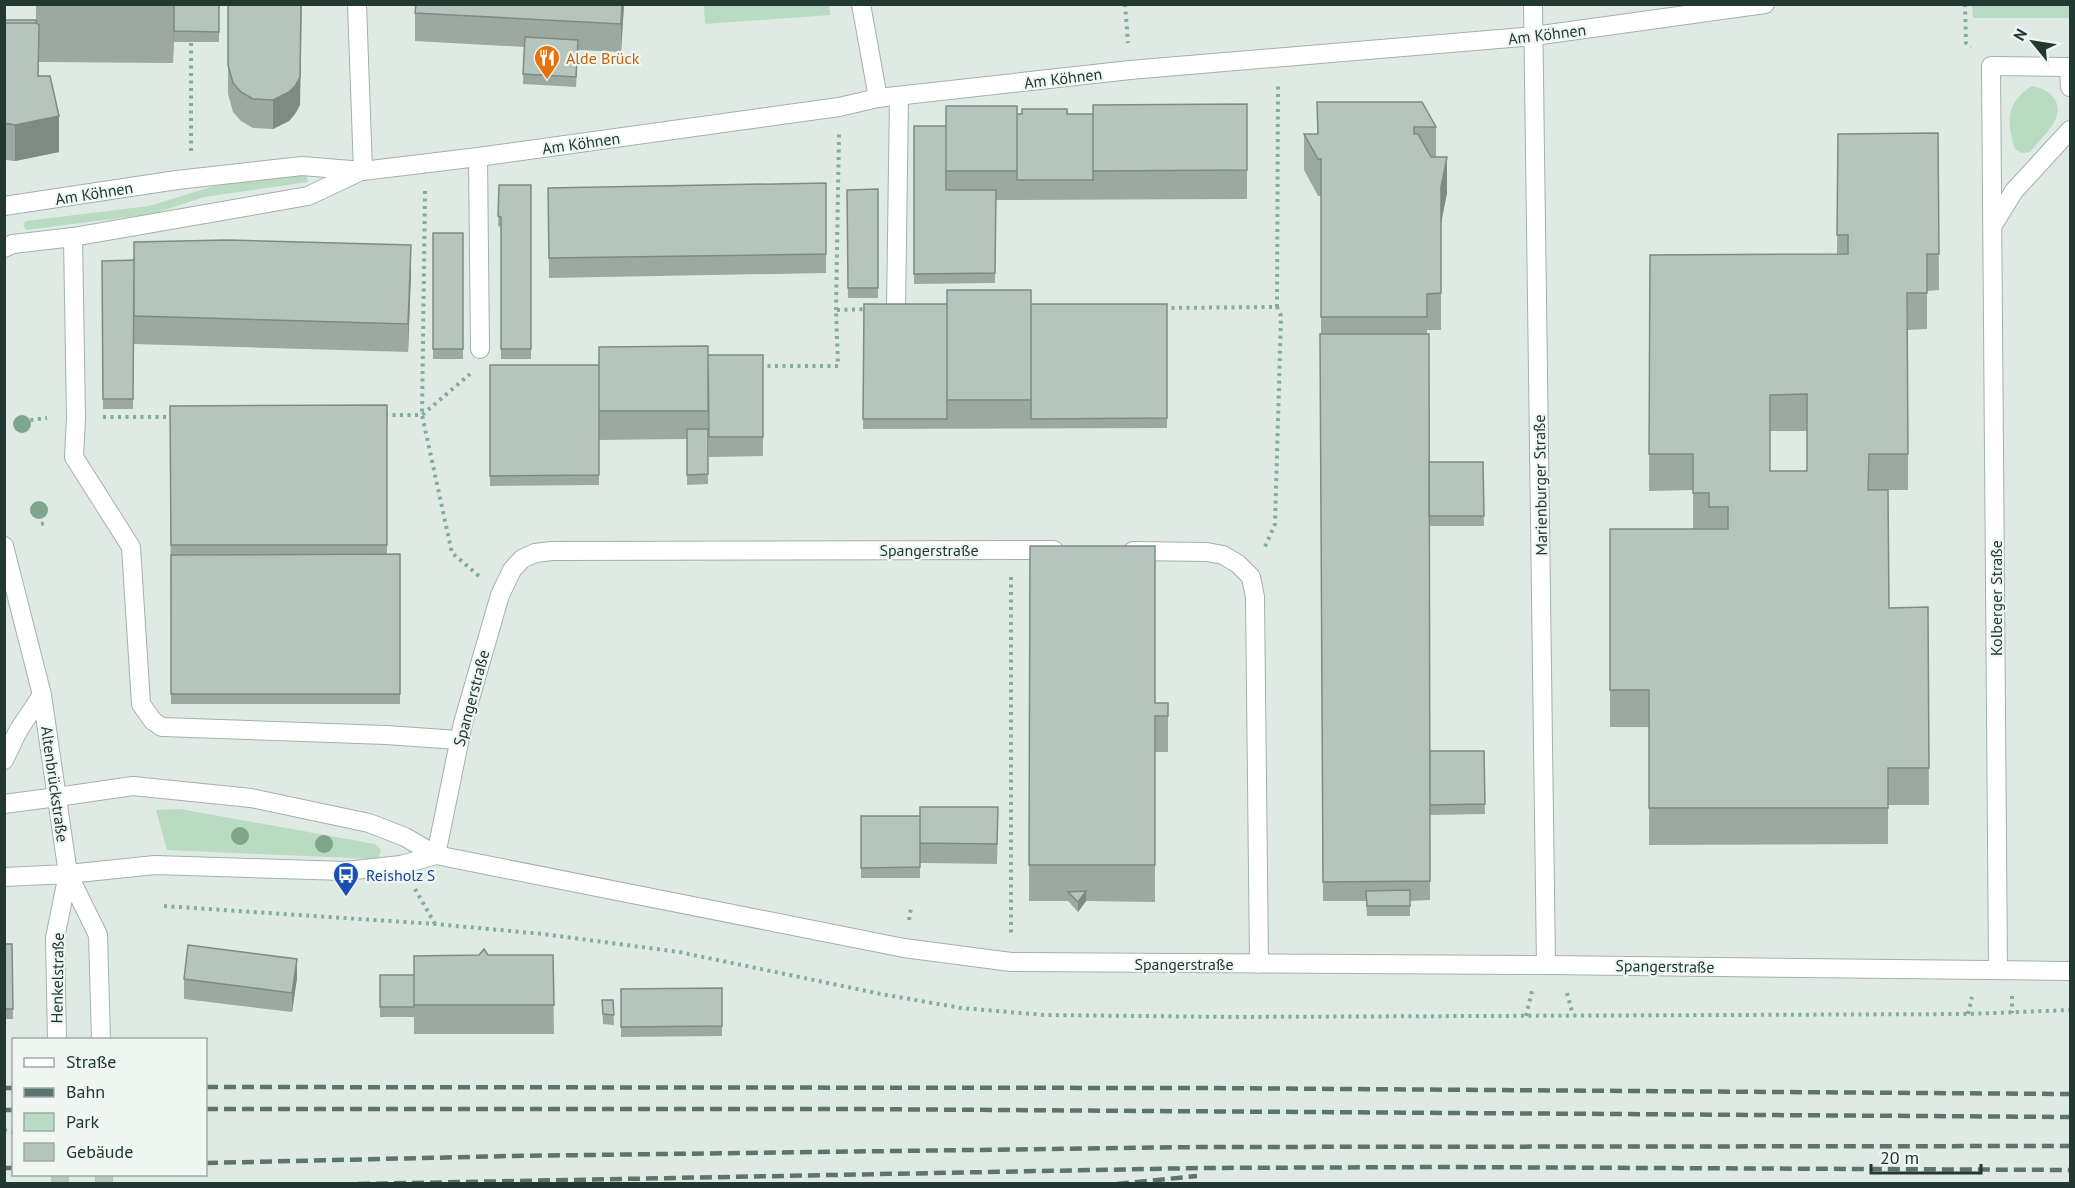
<svg xmlns="http://www.w3.org/2000/svg" width="2075" height="1188" font-family="'PT Sans',sans-serif">
<style>
.green{fill:#b9dbc1}
.lines{fill:none;stroke-linecap:round;stroke-linejoin:round}
.secondary-tunnel{stroke:#b9c7c1;stroke-width:18;stroke-dasharray:18 9;stroke-linecap:butt}
.lane-casing{stroke:#a2b1ac;stroke-width:20}
.street-casing{stroke:#a2b1ac;stroke-width:20}
.secondary-casing{stroke:#9fb5ad;stroke-width:20}
.path{stroke:#81ad9e;stroke-width:4;stroke-dasharray:3 4.5;stroke-linecap:butt}
.lane{stroke:#fff;stroke-width:18}
.street{stroke:#fff;stroke-width:18}
.secondary{stroke:#fff;stroke-width:18}
.rail{stroke:#5b756e;stroke-width:4.5;stroke-dasharray:12 6;stroke-linecap:butt}
.tree{fill:#7da68d}
.wall{fill:#9ca9a3;fill-rule:evenodd}
.shaded-wall{fill:#7f8a85}
.building{fill:#b5c5be;stroke:#7f8a85;stroke-width:1.5;fill-rule:evenodd}
.labels{text-anchor:middle;dominant-baseline:central;stroke-width:4.5;stroke-linejoin:round;paint-order:stroke}
.street-label{font-size:16px;fill:#213932;stroke:#f0f7f3}
.food-label{font-size:16px;fill:#c56008;stroke:#f0f7f3;text-anchor:start}
.transit-label{font-size:16px;fill:#164399;stroke:#f0f7f3;text-anchor:start}
</style>
<rect width="100%" height="100%" fill="#dfeae5"/>
<!-- green -->
<path class="green" d="M704 5H829L830 15 705 24Z
M1972 5H2070V18H1973Z
M2032 86C2048 89 2063 100 2056 118 2053 128 2037 143 2030 152L2022 153 2015 149C2006 121 2006 102 2032 86Z
M306 174 308 182 204 197 152 214 26 230 23 224 26 221 149 206 218 185Z
M180 809 375 844 381 850 379 857 372 859 167 850 156 810Z"/>
<g class="lines">
<!-- secondary-tunnel -->
<path class="secondary-tunnel" d="M60 1174V1184
M104 1174V1184"/>
<defs>
<path id="lane" d="M861 4 878 98
M478 157 480 349
M73 237 76 418 74 457 131 547 141 704 153 721 162 727 386 735 459 740
M896 309 899 97"/>
<path id="street" d="M357 4 363 171
M1533 4 1546 965
M4 206 177 180 302 166 363 171 478 157 839 107 878 98 1130 70 1534 36 1765 4
M1993 225 2014 191 2070 130
M13 244 73 237 308 196 361 171
M1133 551 1207 552 1223 555 1238 564 1251 577 1255 597 1259 964
M57 797 133 786 251 798 369 823 405 837 436 855 904 948 1011 962 1546 965 2070 971
M436 855 463 723 500 595 512 570 522 559 535 553 552 551 1054 550
M68 874 155 865 345 871 401 865 436 855
M1998 970 1991 66 2069 67 2070 87"/>
<path id="secondary" d="M4 248 13 244
M4 546 42 695 68 874 98 935 101 1040
M4 760 18 731 42 695
M4 804 57 797
M4 877 68 874
M57 1040 55 938 68 874"/>
</defs>
<!-- lane casing -->
<use href="#lane" class="lane-casing"/>
<!-- street casing -->
<use href="#street" class="street-casing"/>
<!-- secondary casing -->
<use href="#secondary" class="secondary-casing"/>
<!-- path -->
<path class="path" d="M1125 4 1128 43
M1965 4 1966 43 1971 47
M191 43V152
M425 191 422 415 452 553 479 576
M1277 307 1278 86
M1164 308 1277 307 1281 316 1275 524 1264 549
M836 310 839 133
M760 366H838L836 310 868 309
M385 415H422L470 374
M103 417H173
M23 421 47 418
M41 524 46 523
M1011 577V936
M415 889 435 924
M164 906 435 924 543 934 679 952 881 994 961 1008 1045 1015 1235 1017 1968 1014 2070 1010
M909 920 911 908
M1567 993 1573 1015
M2012 996V1013
M1968 1014 1972 997
M1526 1016 1532 991
M4 1130 14 1133"/>
<!-- lane -->
<use href="#lane" class="lane"/>
<!-- street -->
<use href="#street" class="street"/>
<!-- secondary -->
<use href="#secondary" class="secondary"/>
<!-- rail -->
<path class="rail" d="M206 1087 1201 1088 2070 1094
M4 1088H14
M206 1109H847L2070 1117
M4 1110H14
M206 1163 511 1156 1200 1147 2070 1146
M4 1168H14
M358 1184 1200 1168 1446 1167 2070 1170
M1117 1184 1197 1176"/>
</g>
<!-- trees -->
<g class="tree">
<circle cx="22" cy="424" r="9"/>
<circle cx="39" cy="510" r="9"/>
<circle cx="240" cy="836" r="9"/>
<circle cx="324" cy="844" r="9"/>
</g>
<!-- wall -->
<path class="wall" d="M36 4H219V42H174V37L173 63 39 62 38 76 59 152 15 161 6 160 4 159V20H36Z
M228 4H302L300 105 295 114 289 121 273 129 253 128 241 121 233 112 228 94Z
M624 4 621 52 578 50 576 87 523 84 524 47 415 41V13Z
M1317 102 1436 127V157L1447 193 1441 223V330H1427L1429 462H1483L1484 526H1429L1430 751H1484L1485 814 1430 815V777V900L1410 901V916H1367L1366 901H1323L1320 354 1321 334V196H1318L1304 170V134H1317Z
M1247 104V199L996 200 995 283 914 284V126H946L1017 114H1093Z
M1938 133 1939 290 1927 291V329L1908 330V490H1888L1889 608 1928 607 1929 805H1888V844L1649 845V727H1610V529H1693V490L1649 491 1650 255 1837 254 1838 134ZM1770 431H1807V471H1770Z
M826 183V273L549 278 548 188Z
M499 185H531V359H501V227L498 226Z
M878 189V298H848L847 190Z
M433 233H463V359H433Z
M102 261 411 274 408 352 134 344V270L133 409H103Z
M864 304H1167V428L863 429Z
M763 355V456L709 457 708 375V484L687 485V439L599 440V485L490 486V365H599Z
M387 405V554H400V704H171L170 406Z
M1030 546 1155 703 1168 716V752H1155V902L1086 901 1078 912 1068 901H1029Z
M861 816 998 826 997 864 920 863V878H861Z
M4 944H12L13 1019H4Z
M488 955H553L554 1034H414V1017H380V975H414Z
M297 978 292 1012 184 999V979Z
M722 988V1036L621 1037V989Z
M602 1000H613L614 1025 603 1024Z"/>
<!-- shaded-wall -->
<path class="shaded-wall" d="M173 4H174L173 63Z
M301 4 300 105 295 114 289 121 273 129V100Z
M622 4H624L621 52V24Z
M59 116V152L15 161V125Z
M1447 157V193L1441 223V187Z
M411 245V274L408 352V324Z
M1086 891V901L1078 912V902Z
M297 959V978L292 1012V993Z"/>
<!-- building -->
<path class="building" d="M174 4H219V32L174 31Z
M228 4H301L300 77 295 86 289 92 273 100 253 99 241 92 233 83 228 65Z
M416 4H622L621 24 415 13Z
M4 20H36V23H4Z
M4 23H36L39 25 38 76H50L59 116 15 125 4 123Z
M525 37 578 40 576 77 523 74Z
M1317 102H1422L1436 127H1414V134H1418L1431 157H1447L1441 187V293L1427 294V317H1321V159H1318L1304 134H1318Z
M1247 104V170L1093 171V105Z
M946 106H1017V171H946Z
M1022 109H1067V114H1093V180H1017V114H1022Z
M914 126H946V190H996L995 273 914 274Z
M1938 133 1939 254H1927V293H1907L1908 454H1869L1868 490H1888L1889 608 1928 607 1929 768H1888V808H1649V690H1610V529H1728V507H1709V493H1693V454H1649L1650 255 1848 254V235H1837L1838 134ZM1807 394V471H1770V395Z
M826 183V254L549 258 548 188Z
M499 185H531V349H501V217L498 216Z
M878 189V288H848L847 190Z
M433 233H463V349H433Z
M228 240 411 245 408 324 134 316V242Z
M134 260 133 399H103L102 261Z
M947 290H1031V400H947Z
M864 304H947V419H863Z
M1031 304H1167V418L1031 419Z
M1320 334H1429L1430 881 1323 882Z
M708 346V411H599V347Z
M708 355H763V437H709Z
M490 365H599V475L490 476Z
M387 405V545H171L170 406Z
M687 429H708V474L687 475Z
M1429 462H1483L1484 516H1429Z
M1030 546H1155V703H1168V716H1155V865H1029Z
M400 554V694H171V555Z
M1430 751H1484L1485 804 1430 805Z
M920 807H998L997 844 920 843Z
M861 816H920V867L861 868Z
M1410 890V906H1367L1366 891Z
M1086 891 1078 902 1068 892Z
M4 944H12L13 1009H4Z
M188 945 297 959 292 993 184 979Z
M484 949 488 955H553L554 1005H414V956L479 955Z
M380 975H414V1007H380Z
M722 988V1026L621 1027V989Z
M602 1000H613L614 1015 603 1014Z"/>
<!-- icons -->
<defs>
<symbol id="restaurant-pin" viewBox="-11 -11 22 30"><path d="M0 17L-7.5 6A9.5 9.5 0 1 1 7.5 6Z" fill="#e8710a" stroke="#f0f7f3"/><path d="M-5-6h1v4h1v-4h1v4h1v-4h1v5L-1.5 .5V6h-2V.5L-5-1ZM5-6V6H3V1.5H1.5Q1.5-4 5-6Z" fill="#fff"/></symbol>
<symbol id="bus-pin" viewBox="-11 -11 22 30"><path d="M0 17L-7.5 6A9.5 9.5 0 1 1 7.5 6Z" fill="#1a4fb4" stroke="#f0f7f3"/><path d="M-5-6H5V4H4V6H2V4H-2V6H-4V4H-5ZM-3.5-4V0h7V-4ZM-3.5 1.2v1.5H-2V1.2ZM2 1.2v1.5H3.5V1.2Z" fill="#fff"/></symbol>
</defs>
<g fill-rule="evenodd">
<use href="#restaurant-pin" x="532" y="43" width="30" height="40"/>
<use href="#bus-pin" x="331" y="860" width="30" height="40"/>
</g>
<g class="labels">
<!-- street labels -->
<g class="street-label">
<text transform="translate(1547 34) rotate(-7)">Am Köhnen</text>
<text transform="translate(1063 78) rotate(-7)">Am Köhnen</text>
<text transform="translate(581 143) rotate(-8)">Am Köhnen</text>
<text transform="translate(94 193) rotate(-9)">Am Köhnen</text>
<text transform="translate(1540 485) rotate(-91)">Marienburger Straße</text>
<text x="929" y="550">Spangerstraße</text>
<text transform="translate(1996 598) rotate(-90)">Kolberger Straße</text>
<text transform="translate(471 698) rotate(-75)">Spangerstraße</text>
<text transform="translate(55 784) rotate(82)">Altenbrückstraße</text>
<text x="1184" y="964">Spangerstraße</text>
<text transform="translate(1665 966) rotate(1)">Spangerstraße</text>
<text transform="translate(57 978) rotate(-89)">Henkelstraße</text>
</g>
<!-- food labels -->
<g class="food-label">
<text x="566" y="58">Alde Brück</text>
</g>
<!-- transit labels -->
<g class="transit-label">
<text x="366" y="875">Reisholz S</text>
</g>
</g>
<!-- border -->
<rect width="2075" height="1188" fill="none" stroke="#213932" stroke-width="12"/>
<!-- legend -->
<rect x="12" y="1038" width="195" height="138" fill="#f0f7f3" stroke="#9daba6" stroke-width="1.5"/>
<rect x="24" y="1058" width="30" height="9" fill="#ffffff" stroke="#9daba6" stroke-width="1.5"/>
<text x="66" y="1068" font-size="18" fill="#213932">Straße</text>
<rect x="24" y="1088" width="30" height="9" fill="#5b756e" stroke="#9daba6" stroke-width="1.5"/>
<text x="66" y="1098" font-size="18" fill="#213932">Bahn</text>
<rect x="24" y="1113" width="30" height="18" fill="#b9dbc1" stroke="#9daba6" stroke-width="1.5"/>
<text x="66" y="1128" font-size="18" fill="#213932">Park</text>
<rect x="24" y="1143" width="30" height="18" fill="#b5c5be" stroke="#9daba6" stroke-width="1.5"/>
<text x="66" y="1158" font-size="18" fill="#213932">Gebäude</text>
<!-- north arrow -->
<g transform="translate(2033 42) rotate(300)" stroke="#f0f7f3" stroke-width="4.5" paint-order="stroke">
<path d="M0-4.5L10 22L0 15L-10 22Z" fill="#213932"/>
<text y="-9" font-size="16" font-weight="bold" text-anchor="middle" fill="#213932">N</text>
</g>
<!-- scale -->
<path d="M1871 1164v9h110v-9" fill="none" stroke="#213932" stroke-width="3"/>
<text x="1880" y="1164" font-size="18" fill="#213932" stroke="#f0f7f3" stroke-width="4.5" paint-order="stroke">20 m</text>
</svg>
